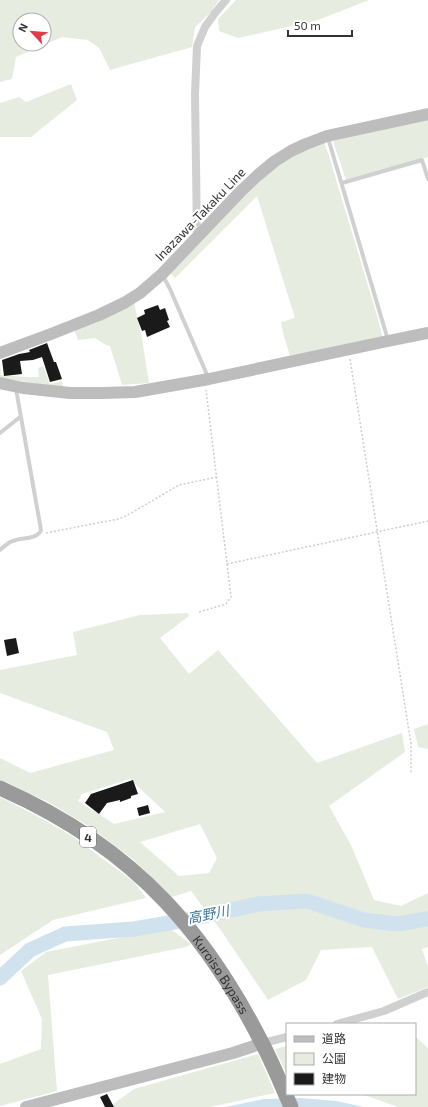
<svg xmlns="http://www.w3.org/2000/svg" width="428" height="1107" font-family="'Exo 2','Noto Sans JP',sans-serif">
<style>
.green{fill:#e6ecdf;fill-rule:evenodd}
.water{fill:#cfe2ee}
.lines{fill:none;stroke-linecap:round;stroke-linejoin:round}
.river{stroke:#cfe2ee;stroke-width:15}
.building{fill:#1a1a1a}
.path{stroke:#cdcdcd;stroke-width:1.5;stroke-dasharray:2 2;stroke-linecap:butt}
.lane{stroke:#d0d0d0;stroke-width:4}
.street{stroke:#d0d0d0;stroke-width:8}
.secondary{stroke:#bdbdbd;stroke-width:12}
.highway{stroke:#9a9a9a;stroke-width:15}
.labels{text-anchor:middle;dominant-baseline:central;stroke-width:4;stroke-linejoin:round;paint-order:stroke}
.shield{fill:#fff;stroke:#707070;stroke-width:1}
.shield-label{font-size:12px;font-weight:bold;fill:#333}
.street-label{font-size:13px;fill:#333;stroke:#fff}
.water-label{font-size:14px;font-style:italic;fill:#3f7597;stroke:#fff}
</style>
<rect width="100%" height="100%" fill="#fff"/>
<!-- green -->
<path class="green" d="M0 0H219L210 13 195 27 192 47 110 70 99 48 88 40 62 37 16 57 12 79 0 82ZM20 20H44V44H20Z
M236 0H369L318 20 238 38 219 31 218 19Z
M71 84 77 100 31 137H0V103L19 97 26 102Z
M428 118V157L346 180 333 141 369 131Z
M324 142 328 153 376 312 383 338 290 356 283 333 281 322 295 318 257 196 175 278 170 273 256 183 278 164 294 154Z
M134 302 142 339 149 383 122 385 110 346 106 345 95 338 78 340 74 330Z
M0 362 1 375 26 377H39L38 368 43 366 50 384 62 381 63 386H52L0 378Z
M188 613 189 616 160 638 189 674 218 650 317 763 402 733 405 752 329 806 351 845 374 900 401 906 428 893V947L422 949 428 967V987L398 999 372 947 321 950 306 980 268 1000 220 929 191 891 172 897 134 860 90 827 48 802 12 785 0 781V758L30 773 114 750 107 732 0 693V670L77 655 73 632 140 615ZM130 779 165 812 114 824 78 801 82 794ZM200 824 217 858 209 873 179 876 140 842Z
M428 724V749L418 747 414 729Z
M0 797 37 816 72 836 134 882 146 898 53 920 0 955Z
M169 928 191 944 186 947 48 975 57 1091 0 1106V1064L41 1049 42 1019 21 971 46 952Z
M415 1036 428 1048V1107H398L367 1096 358 1094H415Z
M287 1046V1075L275 1049Z
M258 1054 275 1093 210 1107H109L134 1089Z"/>
<!-- water -->
<path class="water" d="M300 1098 336 1101 364 1107H225L264 1099Z"/>
<g class="lines">
<!-- river -->
<path class="river" d="M0 978 30 950 65 934 134 929 186 920 258 904 307 901 364 920 397 924 428 919"/>
</g>
<!-- building -->
<path class="building" d="M158 305 160 310 165 308 169 320 167 321 170 327 147 337 145 330 142 331 137 318 145 314 144 310Z
M47 343 54 362H56L62 379 50 382 42 357 33 360 20 361 22 374 4 376 2 360 19 354 30 352 29 350Z
M16 638 19 653 7 656 4 640Z
M133 780 138 794 131 796V798L120 802V800L107 803 99 814 85 803 91 794Z
M148 805 150 813 139 816 137 808Z
M107 1094 114 1107H105L100 1097Z"/>
<g class="lines">
<!-- path -->
<path class="path" d="M350 359 411 744V774
M46 533 118 519 126 516 179 485 217 477
M227 564 428 521
M199 612 226 604 231 597 206 390"/>
<!-- lane -->
<path class="lane" d="M328 138 388 340
M342 183 422 160 428 179
M163 276 170 289 208 377
M0 433 20 417
M0 550C4 547 8 542 13 541 22 537 37 540 41 530L16 389"/>
<!-- street -->
<path class="street" d="M197 237 195 94 197 46 205 27 215 13 226 0
M337 1024 384 1011 428 992
M263 1043 287 1037"/>
<!-- secondary -->
<path class="secondary" d="M0 353 51 334 99 315 124 303 140 293 162 274 241 191 258 175 275 161 291 151 306 144 327 136 428 114
M0 383 23 388 70 393H102L135 392 209 379 388 341 428 333
M26 1107 233 1053 263 1043"/>
<!-- highway -->
<path class="highway" id="s1" d="M0 788C61 815 119 852 165 901 203 941 237 994 262 1043 273 1064 282 1086 291 1107"/>
</g>
<g class="labels">
<!-- shield labels -->
<rect class="shield" x="80" y="827" width="16" height="20" rx="3"/>
<g class="shield-label">
<text x="88" y="837">4</text>
</g>
<!-- street labels -->
<g class="street-label">
<text transform="translate(200 214) rotate(-46)">Inazawa-Takaku Line</text>
<text stroke="none"><textPath href="#s1" startOffset="294">Kuroiso Bypass</textPath></text>
</g>
<!-- water labels -->
<g class="water-label">
<text transform="translate(208 914) rotate(-11)">高野川</text>
</g>
</g>
<!-- legend -->
<rect x="286" y="1023" width="130" height="72" fill="#ffffff" stroke="#adadad"/>
<rect x="294" y="1036" width="20" height="6" fill="#bdbdbd" stroke="#adadad"/>
<text x="322" y="1043" font-size="12" fill="#333333">道路</text>
<rect x="294" y="1053" width="20" height="12" fill="#e6ecdf" stroke="#adadad"/>
<text x="322" y="1063" font-size="12" fill="#333333">公園</text>
<rect x="294" y="1073" width="20" height="12" fill="#1a1a1a" stroke="#adadad"/>
<text x="322" y="1083" font-size="12" fill="#333333">建物</text>
<!-- north arrow -->
<g transform="translate(32 32) rotate(296)"><circle r="19" fill="#ffffff" stroke="#adadad"/>
<path d="M0-3L7 15L0 10L-7 15Z" fill="#e63946"/>
<text y="-6" font-size="11" font-weight="bold" text-anchor="middle" fill="#333333">N</text>
</g>
<!-- scale -->
<path d="M288 30v6h64v-6" fill="none" stroke="#333333" stroke-width="2"/>
<text x="294" y="30" font-size="12" fill="#333333" stroke="#ffffff" stroke-width="3" paint-order="stroke">50 m</text>
</svg>
